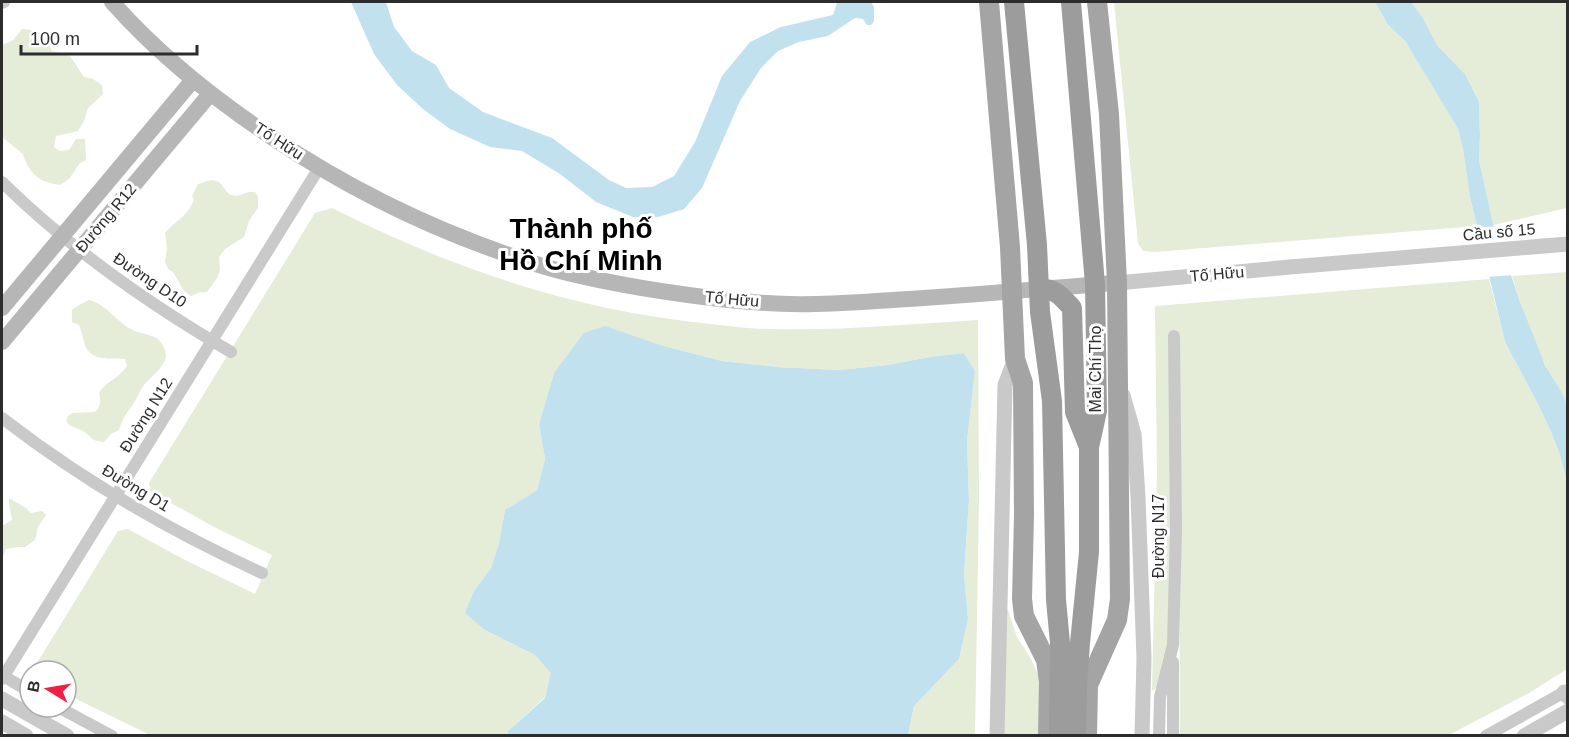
<svg xmlns="http://www.w3.org/2000/svg" width="1569" height="737" font-family="Arial,sans-serif">
<style>
.green{fill:#e5ecd8}
.water{fill:#c2e1ee}
.pier{fill:#fff}
.lines{fill:none;stroke-linecap:round;stroke-linejoin:round}
.minor{stroke:#c9c9c9;stroke-width:12}
.tertiary{stroke:#c9c9c9;stroke-width:15}
.secondary{stroke:#b6b6b6;stroke-width:16}
.primary{stroke:#a4a4a4;stroke-width:20}
.trunk{stroke:#9c9c9c;stroke-width:20}
.labels{text-anchor:middle;dominant-baseline:central;stroke-width:6;stroke-linejoin:round;paint-order:stroke}
.street-label{font-size:16px;fill:#2c2c2c;stroke:#fff}
.town-label{font-size:28px;font-weight:bold;fill:#000;stroke:#fff}
</style>
<rect width="100%" height="100%" fill="#fff"/>
<!-- green -->
<path class="green" d="M1114 2H1375L1388 25 1405 41 1458 129 1463 149 1470 197 1477 226 1155 252 1143 251 1138 243Z
M1411 2H1567V208L1493 225 1479 160 1480 136 1479 100 1465 74 1437 45 1423 18Z
M22 29C40 31 45 35 52 51L70 56 84 77 93 79 102 85 103 94 88 108 84 121 78 131 56 136 54 147 60 151 69 150 76 139H85L86 160 80 163 69 179 60 185C45 182 38 181 29 168 26 163 24 159 23 154L2 137V45L12 41Z
M211 180 219 182C222 185 226 191 229 194 239 199 246 190 255 192L258 197V208L249 221 244 237 225 249 219 257 220 270 217 278 207 292H200L191 296 184 291 173 272 168 269 165 262 167 248 165 233C176 220 187 217 194 200L192 196 198 184Z
M332 208C455 270 574 310 711 324 730 326 750 329 770 329 839 331 909 324 978 320L979 498 975 735H908L914 706 959 659 968 619 964 574 969 500 967 441 975 371 964 353 930 357 887 365 839 370 777 367 722 361 660 345 633 337 554 373 539 424 545 459 537 490 505 510 499 543 491 568 474 591 485 630 535 655 552 673 545 697 508 731 507 735H150L66 694V671H39L37 663 118 531 128 529 183 559 255 594 272 555 218 529 151 492 149 483 315 213Z
M1567 272V405C1561 390 1552 378 1545 364 1531 336 1521 306 1512 276Z
M1489 279 1505 342 1538 404 1552 434 1560 455 1567 483V669L1529 693 1449 735H1180L1178 332H1171L1172 527 1169 644 1159 686 1152 691 1157 472 1155 306Z
M89 300C107 305 116 321 131 329 140 334 150 334 158 339 163 344 168 353 165 360 161 370 151 377 144 385 139 391 137 399 132 406 125 415 123 418 119 430L111 434 104 442C88 440 94 438 83 431 76 427 71 428 66 421L68 416 72 413 95 412C101 406 101 401 99 393 105 382 119 378 127 366L125 359C111 358 91 362 85 345 83 339 82 332 79 325L72 322V310L79 305Z
M9 498 26 508 31 513 42 511 46 515 38 527 35 540 25 547H17L6 549 2 559V526L12 520 9 504Z
M1006 609 1008 610 1017 637 1031 659 1044 687V735L1003 736Z"/>
<!-- water -->
<path class="water" d="M351 2H386L394 27 412 51 436 65 449 88 483 112 552 138 609 180 626 188 652 187 674 176 695 142 722 76 750 42 781 27 833 15 837 3 836 2H871L874 7V21L871 25H867L863 19 855 18 828 36 799 42 778 51 761 68 740 101 702 188 684 209 658 217H633L596 202 560 174 522 151 490 147 450 129 423 109 397 85 374 54Z
M1375 2H1411L1423 18 1437 45 1465 74 1479 101 1480 136 1479 160 1495 233 1510 272 1520 302 1545 365 1562 393 1567 405V483L1560 455 1552 434 1538 404 1505 342 1470 197 1463 149 1458 129 1405 41 1388 25Z
M605 326 660 345 722 361 777 367 839 370 887 365 930 357 964 353 975 371 967 441 969 500 964 574 968 619 959 659 914 706 908 735H507L508 731 545 698 551 673 535 655 485 630 465 613 474 591 491 568 499 543 505 510 537 490 545 459 539 424 554 373 584 333Z"/>
<!-- pier -->
<path class="pier" d="M1497 227 1514 275 1486 277 1474 228Z"/>
<g class="lines">
<!-- minor -->
<path class="minor" d="M2 3 4 2
M2 182C70 249 149 304 231 352
M2 418C82 480 170 531 262 573
M2 675 30 692
M2 679 319 168
M58 707 112 736
M1159 736 1160 697 1173 645 1176 530 1174 336
M1173 736V662
M1486 736 1568 690"/>
<!-- tertiary -->
<path class="tertiary" d="M1117 283 1290 267 1568 244
M1123 395 1134 434 1138 497 1144 658 1142 736
M1564 692 1568 697
M2 699 67 736
M2 722 26 736
M997 736 1005 385 1015 359
M1524 736 1568 711"/>
<!-- secondary -->
<path class="secondary" d="M112 2C158 54 213 98 270 136 353 192 441 234 536 264 570 275 607 282 642 288 691 296 740 303 789 304 824 305 859 302 893 300 968 296 1043 288 1117 283
M2 308 193 80
M2 342 210 94"/>
<!-- primary -->
<path class="primary" d="M989 2 1010 247 1015 359 1023 383 1024 515 1022 599 1024 616 1046 660 1049 682 1048 736
M1087 736 1088 685 1117 620 1120 599 1117 283 1109 114 1097 2"/>
<!-- trunk -->
<path class="trunk" d="M1014 2 1037 245 1040 312 1052 401 1056 600 1060 643 1059 736
M1071 2 1095 284 1097 411 1089 447V552L1080 643 1077 685 1076 736
M1039 288C1056 289 1061 296 1072 308L1075 412 1089 447"/>
</g>
<g class="labels">
<!-- street labels -->
<g class="street-label">
<text transform="translate(279 141) rotate(33)">Tố Hữu</text>
<text transform="translate(106 218) rotate(-50)">Đường R12</text>
<text transform="translate(1499 232) rotate(-5)">Cầu số 15</text>
<text transform="translate(1217 274) rotate(-5)">Tố Hữu</text>
<text transform="translate(150 280) rotate(34)">Đường D10</text>
<text transform="translate(732 299) rotate(5)">Tố Hữu</text>
<text transform="translate(1095 369) rotate(-90)">Mai Chí Thọ</text>
<text transform="translate(146 415) rotate(-58)">Đường N12</text>
<text transform="translate(136 488) rotate(31)">Đường D1</text>
<text transform="translate(1158 536) rotate(-90)">Đường N17</text>
</g>
<!-- town labels -->
<g class="town-label">
<text x="581" y="228">Thành phố<tspan x="581" dy="32">Hồ Chí Minh</tspan></text>
</g>
</g>
<!-- border -->
<rect width="1569" height="737" fill="none" stroke="#2c2c2c" stroke-width="6"/>
<!-- north arrow -->
<g transform="translate(48 689) rotate(281)"><circle r="28" fill="#ffffff" stroke="#ababab" stroke-width="1.5"/>
<path d="M0-4.5L10 22L0 15L-10 22Z" fill="#f31f43"/>
<text y="-9" font-size="16" font-weight="bold" text-anchor="middle" fill="#2c2c2c">B</text>
</g>
<!-- scale -->
<path d="M21 45v9h176v-9" fill="none" stroke="#2c2c2c" stroke-width="3"/>
<text x="30" y="45" font-size="18" fill="#2c2c2c" stroke="#ffffff" stroke-width="4.5" paint-order="stroke">100 m</text>
</svg>
